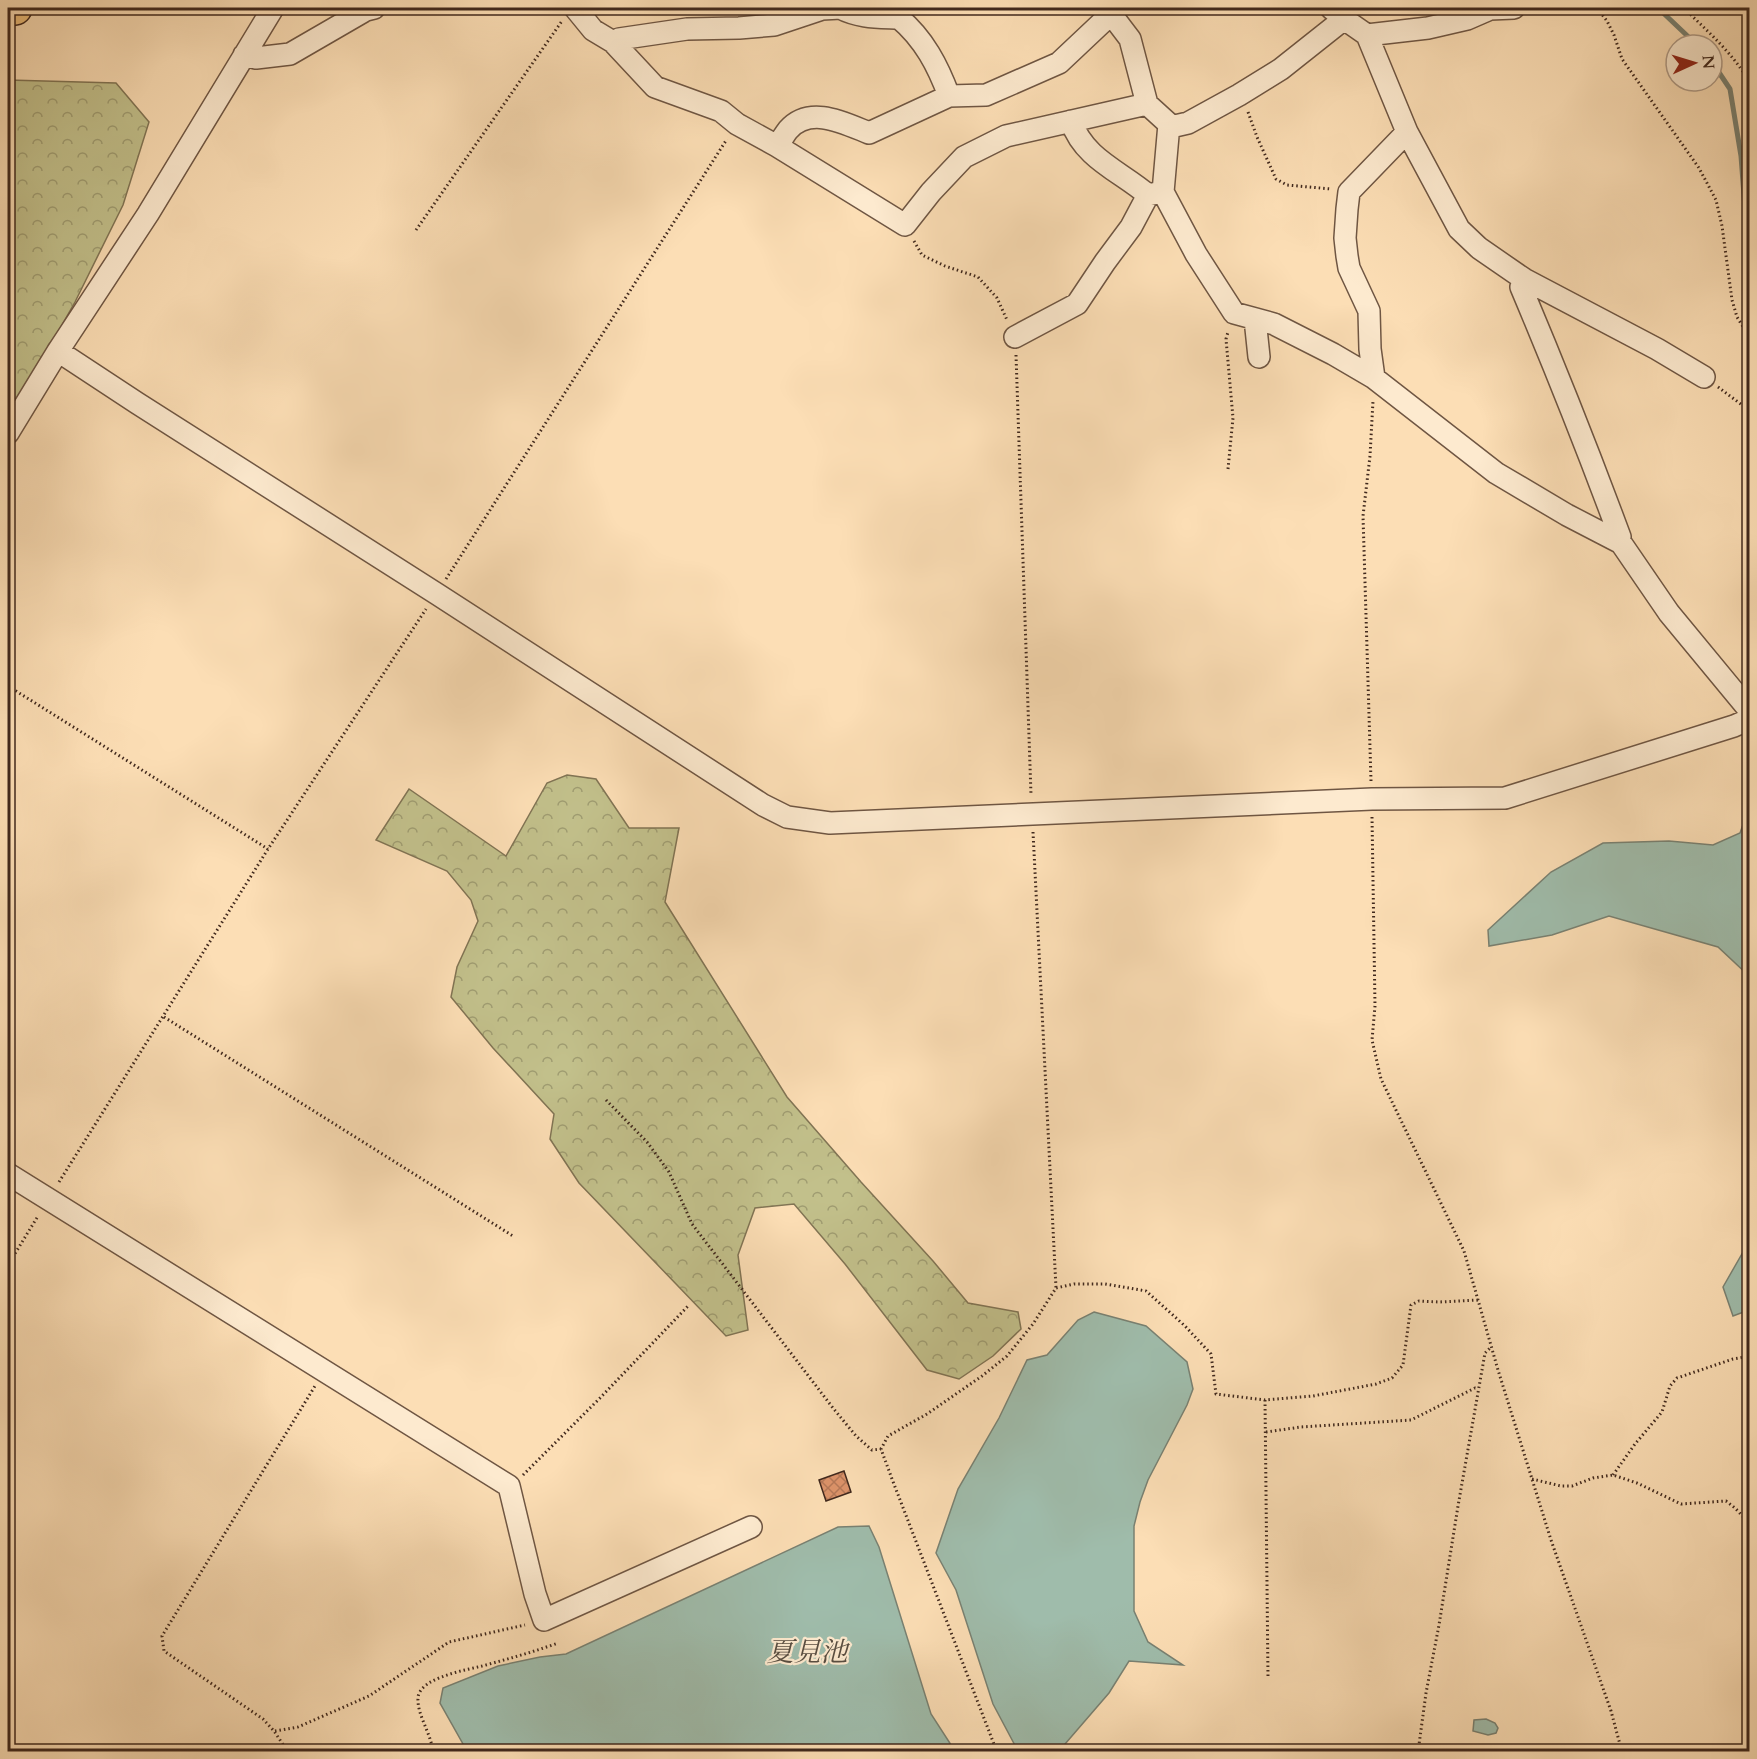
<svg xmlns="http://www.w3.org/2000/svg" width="1757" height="1759" font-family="Cardo,'Noto Serif JP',serif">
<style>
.forest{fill:url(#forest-crowns);stroke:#817454;stroke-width:1.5}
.water{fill:#9fbcab;stroke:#798172;stroke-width:1.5}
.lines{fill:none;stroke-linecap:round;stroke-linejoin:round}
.stream{stroke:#798172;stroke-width:5}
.building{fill:url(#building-cross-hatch);stroke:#40281d;stroke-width:1.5}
.minor-casing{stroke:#6f5643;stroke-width:24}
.primary-casing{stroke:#40281d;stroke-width:36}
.path{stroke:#40281d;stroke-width:3;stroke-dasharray:1.5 3;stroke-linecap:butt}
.minor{stroke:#fdeacf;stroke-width:21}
.primary{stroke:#eebf7a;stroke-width:33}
.labels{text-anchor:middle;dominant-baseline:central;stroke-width:4.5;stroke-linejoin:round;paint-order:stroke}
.water-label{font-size:27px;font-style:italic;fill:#584d40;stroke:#fdeacf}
</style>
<defs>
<pattern id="forest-crowns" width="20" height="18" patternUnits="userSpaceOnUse" patternTransform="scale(1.5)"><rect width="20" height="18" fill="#c2c08b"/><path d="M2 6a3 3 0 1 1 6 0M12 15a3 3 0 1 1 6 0" fill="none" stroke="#9f9c71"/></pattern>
<pattern id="building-cross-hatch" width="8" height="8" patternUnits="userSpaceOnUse" patternTransform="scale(1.5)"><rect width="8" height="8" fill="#dd936a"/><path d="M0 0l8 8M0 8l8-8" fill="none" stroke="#b57857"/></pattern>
</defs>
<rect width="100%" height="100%" fill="#fcdeb5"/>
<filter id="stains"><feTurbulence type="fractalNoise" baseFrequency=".00333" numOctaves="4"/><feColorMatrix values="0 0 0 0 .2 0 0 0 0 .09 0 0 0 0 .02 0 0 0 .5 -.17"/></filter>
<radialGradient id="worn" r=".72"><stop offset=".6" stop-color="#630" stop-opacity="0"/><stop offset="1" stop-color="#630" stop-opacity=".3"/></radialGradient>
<!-- forest -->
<path class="forest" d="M8 80 116 83 149 122 123 205 75 302 8 420Z
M567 775 596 779 629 828H679L665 902 787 1097 861 1182 933 1261 968 1303 1018 1312 1021 1329 993 1356 959 1379 927 1370 845 1264 794 1204 755 1208 738 1255 748 1330 726 1336 579 1183 550 1139 554 1114 493 1048 451 997 457 967 478 921 471 900 447 871 376 840 409 789 506 856 547 783Z"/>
<!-- water -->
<path class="water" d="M1749 808V976L1718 947 1609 916 1552 935 1489 946 1488 930 1551 872 1603 843 1669 841 1713 845 1740 833Z
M1749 1227V1310L1733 1316 1723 1287 1743 1252Z
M1094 1312 1146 1326 1187 1362 1193 1389 1187 1405 1148 1480 1140 1502 1134 1526V1611L1148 1642 1183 1665 1129 1661 1109 1693 1059 1751H1018L993 1704 956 1590 936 1553 958 1489 999 1418 1027 1360 1047 1355 1078 1320Z
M869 1526 879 1547 931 1714 955 1751H467L440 1703 443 1688 498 1666 540 1657 566 1654 838 1527Z
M1486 1719 1495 1723 1498 1728 1496 1733 1488 1735 1473 1731 1474 1720Z"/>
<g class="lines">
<!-- stream -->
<path class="stream" d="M1658 8 1697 45
M1712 62 1730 89 1741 156 1750 274"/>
</g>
<!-- building -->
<path class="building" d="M844 1471 851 1492 826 1501 819 1480Z"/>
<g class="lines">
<defs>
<path id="minor" d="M575 8 593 30 613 42 655 87 721 111 737 124 777 146 905 225 931 192 964 157 1006 136 1147 104
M840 8C859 18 879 17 899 18 924 39 938 66 949 96
M1111 8V14L1130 39 1147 104 1169 124 1163 192 1196 254 1234 313 1274 324 1333 354 1374 378 1496 473 1567 515 1621 543 1669 613 1750 711
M1331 8 1344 19 1367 35 1407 132 1459 229 1479 248 1524 279 1657 349 1704 377
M1367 35 1428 28 1467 19 1490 9 1514 8
M613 42 619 39 687 29 739 28 774 25 822 9 841 8
M244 55 256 58 290 54 366 10 374 8
M1071 121C1084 159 1120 171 1148 195L1162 192
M1169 124 1175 126 1188 123 1239 95 1281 69 1344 19
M777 146C781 141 784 135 788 130 810 105 844 123 869 133L949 96 986 95 1059 63 1111 14
M1524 279 1521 287C1556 370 1589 453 1620 537L1618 541
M1255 319 1259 357
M1015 337 1077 304 1105 262 1131 227 1148 195
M58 351 137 403 437 594 763 805 787 817 830 823 1372 799 1505 798 1734 726 1750 719
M1374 378 1370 349 1369 311 1349 268 1347 256 1345 238 1347 209 1349 192 1407 132
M8 433 58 351 148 214 273 8
M8 1174 509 1486 535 1594 544 1620 751 1527"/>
<path id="primary" d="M8 9 15 8"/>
</defs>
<!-- minor casing -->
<use href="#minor" class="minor-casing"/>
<!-- primary casing -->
<use href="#primary" class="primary-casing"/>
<!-- path -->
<path class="path" d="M1597 8 1607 21 1614 35 1622 59 1699 168 1716 200 1722 226 1732 300 1737 317 1750 338
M1684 8C1708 32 1733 53 1750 83
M1248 112 1257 137 1276 179 1287 185 1331 189
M416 230 562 21
M914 241 922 255 945 266 978 277 997 298 1007 320
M1016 355 1031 795
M1718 387 1750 411
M1228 469 1233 418 1226 339 1228 332
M446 579 727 139
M8 686 268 849
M1371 781 1363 516 1370 456 1373 401
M1372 817 1375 1006 1372 1040 1381 1079 1464 1251 1498 1370 1551 1540 1611 1711 1622 1752
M1033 832 1056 1288
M164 1017 513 1236
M606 1100 647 1142 669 1172 692 1224 833 1408 856 1436 872 1450 881 1449
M59 1182 268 849 426 609
M8 1265 38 1216
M1265 1400 1268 1677
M1266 1432 1301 1427 1411 1420 1475 1388 1478 1389
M523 1475 600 1398 689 1305
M1613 1475 1635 1444 1662 1412 1670 1386 1677 1378 1733 1359 1750 1356
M1532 1479 1561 1486H1572L1593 1478 1613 1475 1637 1483 1681 1504 1726 1501 1735 1508 1750 1524
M275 1731 298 1727 369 1696 449 1642 525 1625
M288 1752 274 1731 263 1719 164 1651 162 1636 315 1386
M433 1752C431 1733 417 1715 418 1698 418 1692 424 1686 429 1683 444 1674 465 1670 482 1666 508 1659 533 1652 558 1643
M997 1752 892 1479 881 1449 888 1436 927 1414 982 1376 1007 1356 1033 1324 1056 1288 1074 1284H1105L1146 1291 1185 1326 1211 1354 1216 1394 1265 1400 1313 1396 1376 1384 1392 1378 1403 1365 1411 1305 1419 1301 1439 1302 1479 1300
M1418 1752 1426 1693 1439 1625 1458 1506 1485 1353 1491 1347"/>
<!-- minor -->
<use href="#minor" class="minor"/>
<!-- primary -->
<use href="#primary" class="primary"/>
</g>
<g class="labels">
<!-- water labels -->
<g class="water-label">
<text x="807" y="1652">夏見池</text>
</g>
</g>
<!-- margin -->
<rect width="1757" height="1759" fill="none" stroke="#fcdeb5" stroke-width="30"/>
<rect x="9" y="9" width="1739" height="1741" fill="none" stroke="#40281d" stroke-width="3"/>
<rect x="15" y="15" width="1727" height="1729" fill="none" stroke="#40281d" stroke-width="1.5"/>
<!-- north arrow -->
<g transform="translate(1694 63) rotate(86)"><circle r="28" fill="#fdeacf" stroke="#b19c88" stroke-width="1.5"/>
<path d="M0-4.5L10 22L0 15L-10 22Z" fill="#8f2418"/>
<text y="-9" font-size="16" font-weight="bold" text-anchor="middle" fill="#40281d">N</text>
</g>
<rect width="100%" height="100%" filter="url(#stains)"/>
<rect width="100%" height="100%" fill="url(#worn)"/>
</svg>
